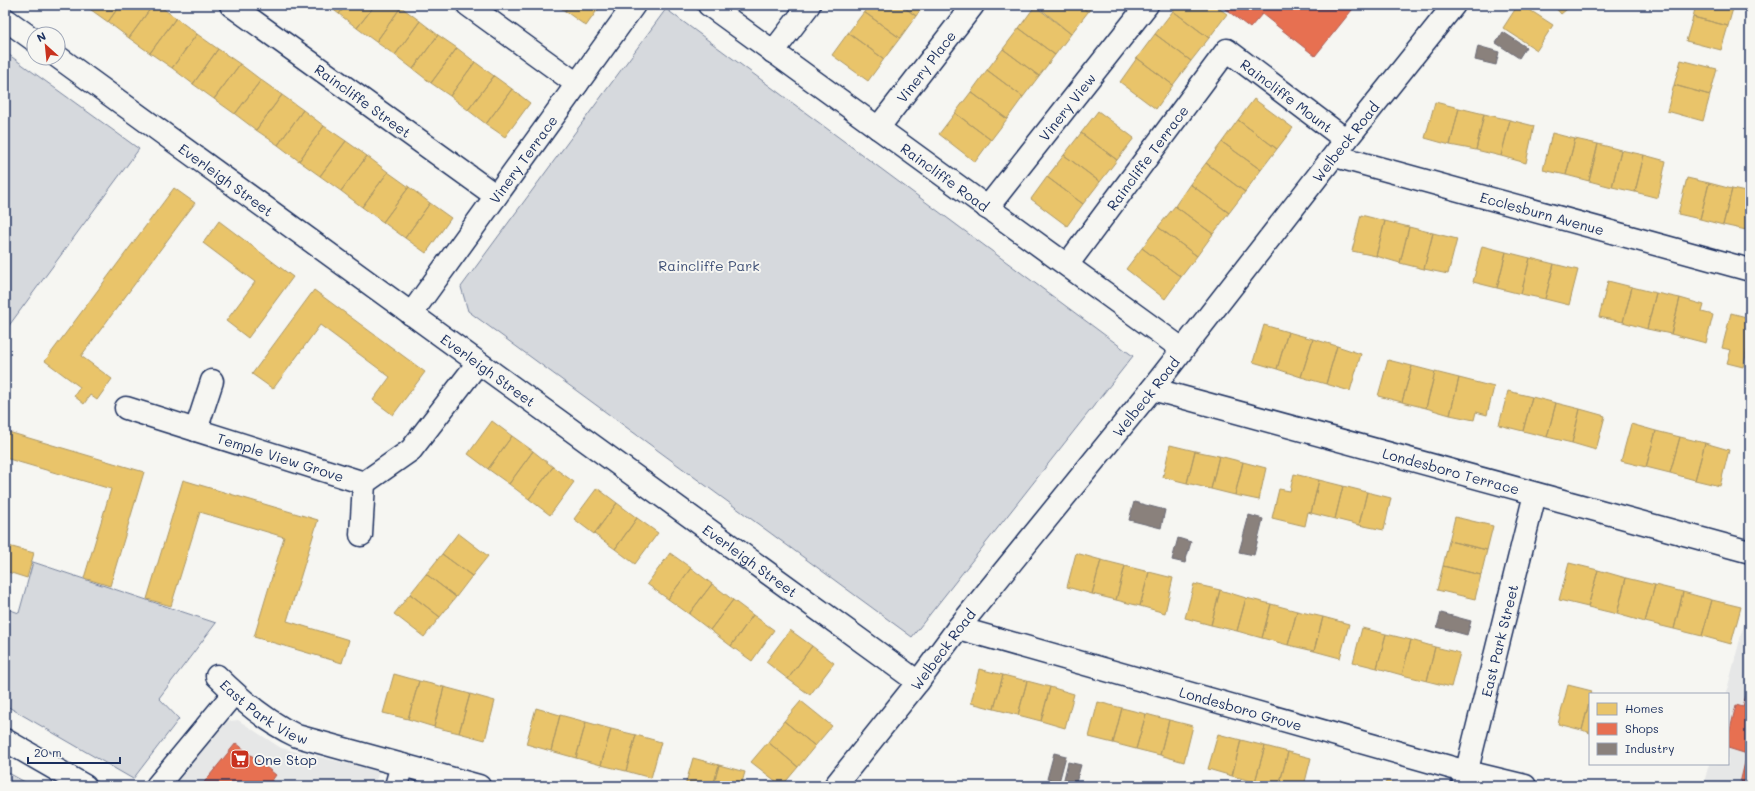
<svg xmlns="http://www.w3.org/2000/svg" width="1755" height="791" font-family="Mali,sans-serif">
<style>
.built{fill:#e6e7e7}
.green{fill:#d6d9dd;stroke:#78849e}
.homes{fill:#e9c46a;stroke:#ab9766}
.shops{fill:#e76f51;stroke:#aa5c55}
.industry{fill:#8a817c;stroke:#696873}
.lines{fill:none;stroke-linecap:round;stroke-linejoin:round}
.minor-casing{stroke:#1b2f5e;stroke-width:25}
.minor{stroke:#f6f6f2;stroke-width:22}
.labels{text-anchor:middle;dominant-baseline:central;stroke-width:4;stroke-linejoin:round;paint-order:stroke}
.street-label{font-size:14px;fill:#1b2f5e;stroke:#f6f6f2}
.park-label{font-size:14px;fill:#405177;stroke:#f6f6f2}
.poi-label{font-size:14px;fill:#1b2f5e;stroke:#f6f6f2;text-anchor:start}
</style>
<rect width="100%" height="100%" fill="#f6f6f2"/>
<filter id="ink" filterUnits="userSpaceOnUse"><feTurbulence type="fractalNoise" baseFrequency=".025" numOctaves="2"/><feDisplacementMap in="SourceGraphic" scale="8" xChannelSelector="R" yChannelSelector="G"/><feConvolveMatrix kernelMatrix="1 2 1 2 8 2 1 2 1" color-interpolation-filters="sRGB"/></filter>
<g filter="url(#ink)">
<!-- built -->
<path class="built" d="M1750 600V786H1703L1709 764H1728V694H1726Z
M238 720 281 748 379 771 374 786H168L223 722Z"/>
<!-- green -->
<path class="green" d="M666 9 1133 356 912 637 468 311 461 287Z
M5 52 139 149 5 331Z
M33 562 216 623 159 698 179 719 133 779 5 705V608L19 613Z
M5 771 32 786H5Z"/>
<!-- homes -->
<path class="homes" d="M88 5H120L108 22 87 7Z
M120 5H153L129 38 108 22Z
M153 5H158L176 18 150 53 129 38Z
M327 5H346L339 14Z
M346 5H375L357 28 339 14Z
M375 5H399L401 7 376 42 357 28Z
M557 5H569L565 11Z
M569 5H601L586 26 565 11Z
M869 5H901L916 16 900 38 864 12Z
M901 5H924L916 16Z
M1036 5H1079L1088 12 1071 34Z
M1079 5H1093L1088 12Z
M1177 5H1214L1227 14 1209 38 1173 11Z
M1518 5H1522L1553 25 1537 50 1503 28Z
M1553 5H1572L1561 14Z
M1696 5H1734L1728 26 1693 17Z
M1035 6 1071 34 1055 55 1019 28Z
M401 7 420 21 395 55 376 42Z
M1173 11 1209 38 1191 61 1155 34Z
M864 12 900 38 884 59 848 33Z
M1693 17 1728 26 1721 50 1686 41Z
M176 18 197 34 172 68 150 53Z
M420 21 438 35 413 69 395 55Z
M1019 28 1055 55 1039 76 1003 49Z
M848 33 884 59 868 81 832 55Z
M197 34 218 49 193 84 172 68Z
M1155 34 1191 61 1173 85 1137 58Z
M438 35 457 48 431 83 413 69Z
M457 48 475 62 450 96 431 83Z
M218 49 240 64 214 99 193 84Z
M1003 49 1039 76 1023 97 987 70Z
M1137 58 1173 85 1156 109 1120 82Z
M1681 60 1717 69 1710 95 1674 85Z
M475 62 494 76 468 110 450 96Z
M240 64 261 80 235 114 214 99Z
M987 70 1023 97 1007 119 971 92Z
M494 76 512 89 486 124 468 110Z
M261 80 282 95 256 130 235 114Z
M1674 85 1710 95 1703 121 1667 111Z
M512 89 530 103 505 137 486 124Z
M971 92 1007 119 991 140 955 113Z
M282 95 303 110 278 145 256 130Z
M1254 99 1293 128 1277 149 1238 120Z
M1435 102 1459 108 1450 145 1425 138Z
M1459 108 1484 114 1476 150 1450 145Z
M303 110 324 126 299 161 278 145Z
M1098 111 1134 138 1117 160 1081 133Z
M955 113 991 140 975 162 939 134Z
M1484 114 1510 120 1501 156 1476 150Z
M1238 120 1277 149 1261 170 1222 142Z
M1510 120 1534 126 1526 163 1501 156Z
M324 126 346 141 320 176 299 161Z
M1081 133 1117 160 1100 182 1064 155Z
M1552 133 1575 139 1566 175 1543 170Z
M1575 139 1598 144 1589 181 1566 175Z
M346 141 367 156 341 191 320 176Z
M1222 142 1261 170 1245 192 1206 163Z
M1598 144 1621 150 1612 187 1589 181Z
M1621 150 1644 155 1635 192 1612 187Z
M1064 155 1100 182 1083 204 1047 177Z
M1644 155 1666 161 1658 198 1635 192Z
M367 156 388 172 362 207 341 191Z
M1206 163 1245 192 1229 213 1190 184Z
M388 172 409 187 383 222 362 207Z
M1047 177 1083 204 1067 226 1031 199Z
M1687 178 1709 183 1700 219 1678 214Z
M1709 183 1732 189 1723 225 1700 219Z
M1190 184 1229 213 1213 234 1175 206Z
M409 187 430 203 405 238 383 222Z
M174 188 195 203 81 356 112 379 97 400 90 395 84 404 74 396 80 387 45 361Z
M1732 189 1750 193V213L1746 230 1723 225Z
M430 203 451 218 426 253 405 238Z
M1175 206 1213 234 1197 256 1158 227Z
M1750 213V231L1746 230Z
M1361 215 1385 221 1376 256 1352 251Z
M219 221 293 277 248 338 226 321 255 282 203 243Z
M1385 221 1409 227 1400 263 1376 256Z
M1158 227 1197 256 1181 277 1142 248Z
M1409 227 1433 233 1424 269 1400 263Z
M1433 233 1457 239 1448 274 1424 269Z
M1482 246 1506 252 1497 288 1473 282Z
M1142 248 1181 277 1165 299 1126 269Z
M1506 252 1530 258 1521 294 1497 288Z
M1530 258 1554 264 1545 299 1521 294Z
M1554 264 1578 270 1569 305 1545 299Z
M1608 281 1632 287 1623 322 1599 317Z
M1632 287 1656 293 1647 329 1623 322Z
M314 290 425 372 393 415 373 400 390 377 320 325 273 389 252 374Z
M1656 293 1680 298 1671 334 1647 329Z
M1680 298 1704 305 1702 312 1713 315 1706 343 1671 334Z
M1731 313 1750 318V340L1743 367 1727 363 1731 350 1722 348Z
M1264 325 1288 332 1277 369 1253 362Z
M1288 332 1313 339 1301 377 1277 369Z
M1313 339 1337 346 1326 384 1301 377Z
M1750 340V355L1746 354Z
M1337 346 1361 354 1350 391 1326 384Z
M1388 360 1412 366 1402 402 1378 396Z
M1412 366 1435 372 1426 408 1402 402Z
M1435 372 1459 378 1450 415 1426 408Z
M1459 378 1494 387 1487 415 1476 412 1474 420 1450 415Z
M1508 391 1532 397 1523 431 1499 425Z
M1532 397 1556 403 1547 437 1523 431Z
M1556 403 1580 409 1572 443 1547 437Z
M1580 409 1605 416 1596 450 1572 443Z
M492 421 512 436 488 469 468 454Z
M1631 424 1656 431 1646 467 1621 461Z
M5 431 144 472 110 586 84 578 111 489 5 458Z
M1656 431 1680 437 1670 473 1646 467Z
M512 436 533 451 509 484 488 469Z
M1680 437 1705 443 1695 480 1670 473Z
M1705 443 1729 450 1720 486 1695 480Z
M1170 445 1195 451 1187 483 1163 477Z
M533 451 553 467 529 499 509 484Z
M1195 451 1219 456 1211 489 1187 483Z
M1219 456 1243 462 1235 495 1211 489Z
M1243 462 1266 468 1259 500 1235 495Z
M553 467 574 482 550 515 529 499Z
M1294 474 1319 480 1311 513 1308 512 1305 526 1272 518 1279 489 1290 491Z
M183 480 318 520 287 621 349 640 342 663 254 637 284 537 200 512 171 606 147 599Z
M1319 480 1343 486 1335 519 1311 513Z
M1343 486 1367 492 1359 525 1335 519Z
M597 488 617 503 594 534 574 519Z
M1367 492 1391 498 1384 530 1359 525Z
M617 503 637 518 615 549 594 534Z
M1455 517 1493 526 1487 550 1449 541Z
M637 518 658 533 635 564 615 549Z
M458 533 488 556 472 576 442 554Z
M1449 541 1487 550 1481 575 1443 566Z
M5 545 34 553 27 578 5 571Z
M670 553 691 568 668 599 647 584Z
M1076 553 1101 560 1092 594 1067 587Z
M442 554 472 576 456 597 426 574Z
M1101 560 1125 566 1116 600 1092 594Z
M1569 563 1598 570 1588 607 1559 600Z
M1125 566 1149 572 1140 606 1116 600Z
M1443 566 1481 575 1475 599 1437 590Z
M691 568 712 584 689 614 668 599Z
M1598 570 1626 578 1617 614 1588 607Z
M1149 572 1173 578 1165 613 1140 606Z
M426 574 456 597 440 617 410 594Z
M1626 578 1655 585 1645 622 1617 614Z
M712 584 733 600 710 630 689 614Z
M1194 584 1220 590 1211 625 1185 618Z
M1655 585 1683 592 1674 629 1645 622Z
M1220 590 1246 598 1237 631 1211 625Z
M1683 592 1712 600 1702 636 1674 629Z
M410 594 440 617 424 637 394 614Z
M1246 598 1271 604 1262 638 1237 631Z
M733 600 753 615 731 646 710 630Z
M1712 600 1741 607 1731 644 1702 636Z
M1271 604 1297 611 1288 645 1262 638Z
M1297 611 1323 617 1314 651 1288 645Z
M753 615 774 630 752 661 731 646Z
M1323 617 1349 624 1340 658 1314 651Z
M1362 628 1386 634 1377 668 1353 662Z
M790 630 812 646 788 679 766 662Z
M1386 634 1411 640 1402 675 1377 668Z
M1411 640 1435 647 1427 681 1402 675Z
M812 646 834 663 810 695 788 679Z
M1435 647 1460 653 1451 687 1427 681Z
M979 669 1003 675 994 709 971 703Z
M394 674 419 681 408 719 383 713Z
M1003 675 1027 681 1018 715 994 709Z
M419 681 444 687 434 727 408 719Z
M1027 681 1050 687 1041 721 1018 715Z
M1568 685 1592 691 1582 730 1558 724Z
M444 687 470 694 459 733 434 727Z
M1050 687 1074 694 1065 728 1041 721Z
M470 694 495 701 485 740 459 733Z
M1590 699V733L1582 730Z
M801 701 832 726 815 746 784 721Z
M1098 702 1122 708 1113 743 1089 737Z
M536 708 560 715 551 751 526 744Z
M1122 708 1146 714 1136 749 1113 743Z
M1146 714 1169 720 1160 755 1136 749Z
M560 715 586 722 576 758 551 751Z
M1169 720 1193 726 1184 762 1160 755Z
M784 721 815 746 798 767 768 742Z
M586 722 611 729 601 765 576 758Z
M611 729 636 735 626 771 601 765Z
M1218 734 1241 740 1232 776 1208 769Z
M636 735 661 742 651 778 626 771Z
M1241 740 1265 746 1255 782 1232 776Z
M768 742 798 767 782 786 751 762Z
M1265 746 1288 752 1279 786H1272L1255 782Z
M1288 752 1311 758 1304 786H1279Z
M693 758 719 765 713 786H685Z
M719 765 745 772 741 786H713Z
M1386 781 1407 786H1385Z"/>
<!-- shops -->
<path class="shops" d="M1220 5H1356L1315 56 1262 14 1250 28Z
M1749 684H1750V785L1740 783 1747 754 1728 748V738L1736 705 1743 707Z
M236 743 276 775 268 786H201Z"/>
<!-- industry -->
<path class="industry" d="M1503 32 1526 47 1519 58 1496 43Z
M1478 46 1499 52 1496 65 1475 60Z
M1134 502 1165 510 1161 528 1129 520Z
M1249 515 1263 519 1254 555 1239 552Z
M1178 538 1191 542 1185 563 1172 560Z
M1441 613 1471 621 1467 635 1437 627Z
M1054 753 1066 756 1059 782 1047 779Z
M1068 762 1081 765 1075 786 1063 783Z"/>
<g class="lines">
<defs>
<g id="minor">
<path id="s1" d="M231 5 496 196"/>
<path d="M468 5 577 84"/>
<path id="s2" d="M709 5 1182 349"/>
<path d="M5 19 34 40"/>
<path d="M773 52 809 5"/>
<path id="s3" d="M58 57 918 682"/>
<path id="s4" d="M878 128 973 5"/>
<path id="s5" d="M1335 156 1750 270"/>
<path id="s6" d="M987 208 1147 5"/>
<path id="s7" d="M1067 265 1227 50 1346 140"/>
<path id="s8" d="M411 314 634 5"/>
<path id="s9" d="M1152 389 1750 552"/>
<path id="s10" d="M126 408 364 483 411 450 478 363"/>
<path d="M196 430 212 381"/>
<path d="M361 535 364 483"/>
<path id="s11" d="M958 628 1467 772 1525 786"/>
<path id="s12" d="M217 676C240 699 267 722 297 736L479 786"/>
<path d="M5 740 85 786"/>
<path d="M157 786 234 693"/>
<path d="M396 786 402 765"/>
<path id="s13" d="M835 786 918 682 958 628 1152 389 1346 140 1454 5"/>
<path id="s14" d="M1463 786 1535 494"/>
</g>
</defs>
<!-- minor casing -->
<use href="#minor" class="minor-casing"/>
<!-- minor -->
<use href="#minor" class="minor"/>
</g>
</g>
<!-- icons -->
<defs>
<symbol id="supermarket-square" viewBox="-11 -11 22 22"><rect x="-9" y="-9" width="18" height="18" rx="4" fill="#c8321e" stroke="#f6f6f2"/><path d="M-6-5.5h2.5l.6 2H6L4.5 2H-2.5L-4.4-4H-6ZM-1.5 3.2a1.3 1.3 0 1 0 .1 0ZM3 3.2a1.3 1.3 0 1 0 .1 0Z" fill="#fff"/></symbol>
</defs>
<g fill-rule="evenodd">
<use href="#supermarket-square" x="229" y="748" width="22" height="22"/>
</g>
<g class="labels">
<!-- street labels -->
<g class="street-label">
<text stroke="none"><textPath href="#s4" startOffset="78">Vinery Place</textPath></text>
<text stroke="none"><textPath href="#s7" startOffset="343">Raincliffe Mount</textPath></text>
<text stroke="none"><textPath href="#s1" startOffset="163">Raincliffe Street</textPath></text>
<text stroke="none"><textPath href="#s6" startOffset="129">Vinery View</textPath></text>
<text stroke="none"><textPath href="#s13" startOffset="822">Welbeck Road</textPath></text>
<text stroke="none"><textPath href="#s7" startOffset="134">Raincliffe Terrace</textPath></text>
<text stroke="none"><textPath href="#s8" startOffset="191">Vinery Terrace</textPath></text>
<text stroke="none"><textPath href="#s2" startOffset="292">Raincliffe Road</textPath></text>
<text stroke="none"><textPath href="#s3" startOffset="208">Everleigh Street</textPath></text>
<text stroke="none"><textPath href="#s5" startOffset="215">Ecclesburn Avenue</textPath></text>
<text stroke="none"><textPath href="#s3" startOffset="532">Everleigh Street</textPath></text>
<text stroke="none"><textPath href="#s13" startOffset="498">Welbeck Road</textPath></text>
<text stroke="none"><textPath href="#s10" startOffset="162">Temple View Grove</textPath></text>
<text stroke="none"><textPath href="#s9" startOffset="310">Londesboro Terrace</textPath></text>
<text stroke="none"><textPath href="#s3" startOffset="856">Everleigh Street</textPath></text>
<text stroke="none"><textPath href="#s14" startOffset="150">East Park Street</textPath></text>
<text stroke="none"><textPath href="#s13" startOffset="174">Welbeck Road</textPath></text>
<text stroke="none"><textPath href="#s11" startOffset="294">Londesboro Grove</textPath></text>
<text stroke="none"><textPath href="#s12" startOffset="60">East Park View</textPath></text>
</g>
<!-- park labels -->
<g class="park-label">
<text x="709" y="265">Raincliffe Park</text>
</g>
<!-- poi labels -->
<g class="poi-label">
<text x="254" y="759">One Stop</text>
</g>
</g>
<!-- margin -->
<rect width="1755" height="791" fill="none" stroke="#f6f6f2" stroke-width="20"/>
<rect x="10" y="10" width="1735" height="771" fill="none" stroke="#1b2f5e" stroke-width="1.5" filter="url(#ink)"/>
<!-- legend -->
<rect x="1589" y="693" width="140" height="72" fill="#f6f6f2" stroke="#9ea6b7"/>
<rect x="1597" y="703" width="20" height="12" fill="#e9c46a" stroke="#9ea6b7"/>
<text x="1625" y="713" font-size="12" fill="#1b2f5e">Homes</text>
<rect x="1597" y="723" width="20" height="12" fill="#e76f51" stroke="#9ea6b7"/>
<text x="1625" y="733" font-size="12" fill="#1b2f5e">Shops</text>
<rect x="1597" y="743" width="20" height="12" fill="#8a817c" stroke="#9ea6b7"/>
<text x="1625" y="753" font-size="12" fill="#1b2f5e">Industry</text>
<!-- north arrow -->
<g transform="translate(46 46) rotate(333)"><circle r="19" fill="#f6f6f2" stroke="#9ea6b7"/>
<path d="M0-3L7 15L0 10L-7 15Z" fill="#c8321e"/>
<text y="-6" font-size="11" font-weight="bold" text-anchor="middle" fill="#1b2f5e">N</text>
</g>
<!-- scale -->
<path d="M28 757v6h92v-6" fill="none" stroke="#1b2f5e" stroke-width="2"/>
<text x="34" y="757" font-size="12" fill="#1b2f5e" stroke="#f6f6f2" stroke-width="3" paint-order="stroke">20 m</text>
</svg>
